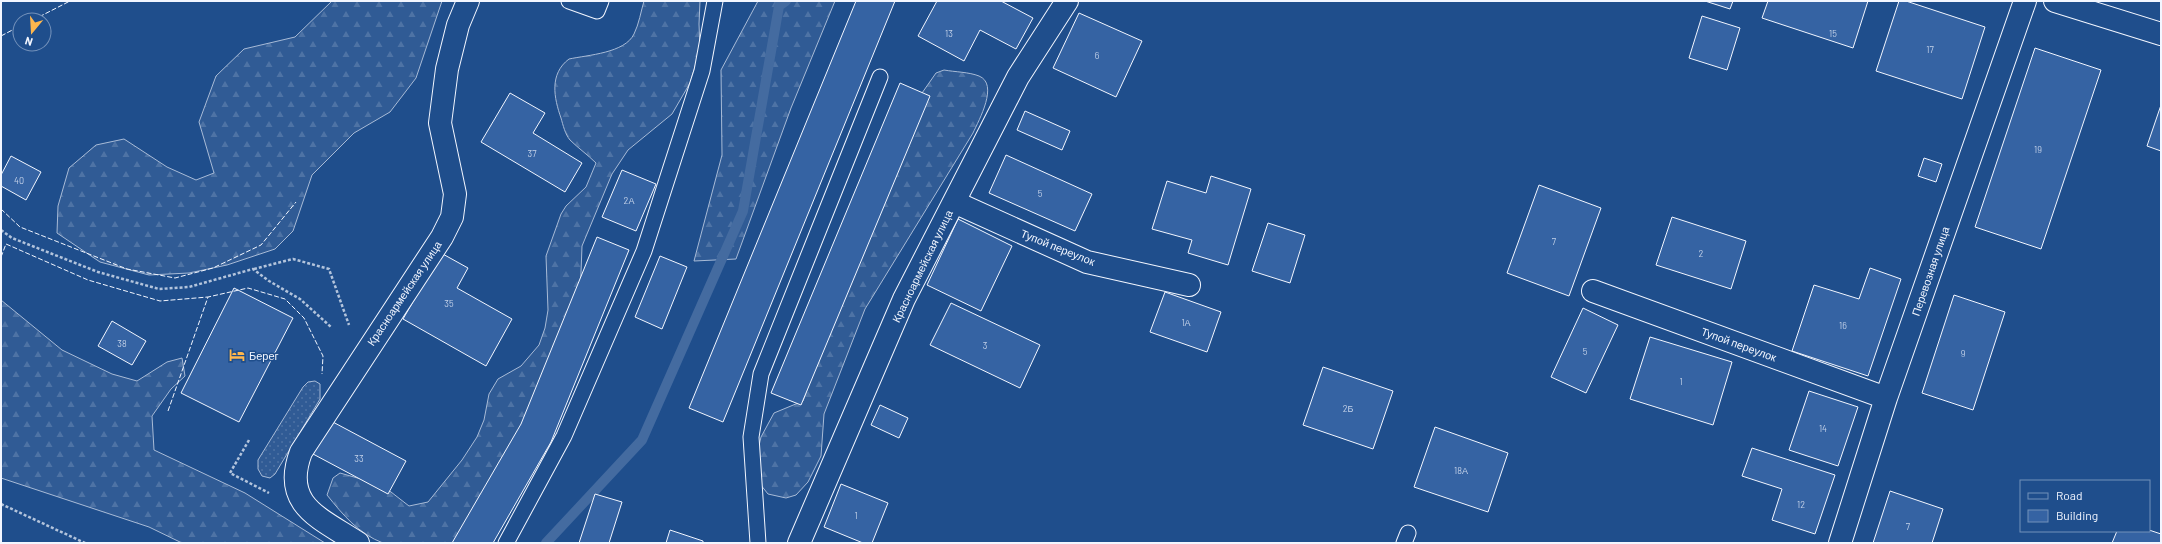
<svg xmlns="http://www.w3.org/2000/svg" width="2162" height="544" font-family="Barlow,sans-serif">
<style>
.grass{fill:url(#grass-dots);stroke:#a8bbd7}
.forest{fill:url(#forest-firs);stroke:#a8bbd7}
.lines{fill:none;stroke-linecap:round;stroke-linejoin:round}
.stream{stroke:#446ba0;stroke-width:10}
.building{fill:#3563a3;stroke:#f2f6ff}
.service-casing{stroke:#f2f6ff;stroke-width:17}
.minor-casing{stroke:#f2f6ff;stroke-width:24}
.path{stroke:#b3c4dc;stroke-width:2.5;stroke-dasharray:3 2;stroke-linecap:butt}
.service{stroke:#1f4e8c;stroke-width:15}
.minor{stroke:#1f4e8c;stroke-width:22}
.fence{stroke:#f2f6ff;stroke-width:1;stroke-dasharray:5 2;stroke-linecap:butt}
.labels{text-anchor:middle;dominant-baseline:central;stroke-width:3;stroke-linejoin:round;paint-order:stroke}
.number-label{font-size:9px;fill:#c3d1e8}
.street-label{font-size:11px;fill:#f2f6ff;stroke:#1f4e8c}
.poi-label{font-size:11px;fill:#f2f6ff;stroke:#1f4e8c;text-anchor:start}
</style>
<defs>
<pattern id="grass-dots" width="8" height="8" patternUnits="userSpaceOnUse"><rect width="8" height="8" fill="#305b95"/><path d="M2 2h.1M6 6h.1" fill="none" stroke="#4e73a5" stroke-width="1.8" stroke-linecap="round"/></pattern>
<pattern id="forest-firs" width="22" height="20" patternUnits="userSpaceOnUse"><rect width="22" height="20" fill="#305b95"/><path d="M5 1l3.5 6h-7zM16 11l3.5 6h-7z" fill="#4e73a5"/></pattern>
</defs>
<rect width="100%" height="100%" fill="#1f4e8c"/>
<!-- grass -->
<path class="grass" d="M315 381 320 384V399L275 474 270 478 262 476 258 469V460L303 387 308 382Z"/>
<!-- forest -->
<path class="forest" d="M332 1H442L416 78 390 112 354 133 312 175 293 231 275 249 227 265 189 273 149 275 100 262 57 233 58 206 69 168 96 145 124 139 167 167 196 180 214 173 199 122 216 76 244 49 295 37Z
M644 1H700L699 24 700 50 690 83 672 114 628 150 612 174 582 246 580 299 481 543H383C359 534 343 515 327 495L333 478 340 473 382 485 409 506 428 502 462 460 477 437 484 420 489 394 498 379 521 366 539 345 545 328 548 310 546 256 561 214 566 206 586 187 596 163C588 155 578 148 570 140 565 134 563 125 561 118 554 98 549 74 569 59 588 55 625 53 634 34 639 24 641 11 644 1Z
M758 1H835L791 108 736 259 694 261 722 155 721 70Z
M944 70C955 72 969 72 979 76 999 84 979 120 973 133L865 309 824 414 821 456 808 482 796 495 786 498 768 494 760 484 757 454 761 437 774 413 803 401 892 155 915 103 936 73Z
M1 300 62 350 112 374 137 381 167 362 182 358 185 376 171 389 152 416 154 450 245 493 325 543H182L149 527 1 478Z"/>
<g class="lines">
<!-- stream -->
<path class="stream" d="M546 543 642 440 743 211 779 6 786 1"/>
</g>
<!-- building -->
<path class="building" d="M856 1H895L723 422 689 408Z
M937 1H1001L1033 18 1016 49 980 30 964 61 918 36Z
M1705 1H1733L1730 9Z
M1768 1H1868L1853 48 1762 18Z
M1899 1H1906L1985 27 1962 99 1876 71Z
M1079 13 1142 41 1116 97 1053 68Z
M1702 16 1740 28 1727 70 1689 58Z
M2035 48 2101 70 2041 249 1975 227Z
M900 83 930 96 801 405 771 393Z
M510 93 545 113 533 133 582 163 565 192 481 142Z
M2161 105V151L2147 146Z
M1025 111 1070 131 1062 150 1017 130Z
M1006 155 1092 194 1075 231 989 193Z
M11 156 41 172 26 200 1 186V175Z
M1924 158 1942 164 1936 182 1918 176Z
M622 170 656 184 636 231 602 217Z
M1211 176 1251 189 1228 265 1188 253 1192 240 1152 229 1167 181 1206 193Z
M1539 185 1601 208 1569 296 1507 273Z
M1672 217 1746 241 1731 289 1656 265Z
M958 219 1012 246 981 311 927 285Z
M1268 223 1305 235 1290 283 1252 271Z
M597 237 629 250 551 442 493 543H452L521 424Z
M441 253 468 268 457 288 512 319 486 366 403 319Z
M660 256 687 267 662 329 635 317Z
M1870 268 1901 279 1868 376 1792 351 1814 285 1859 299Z
M234 288 293 318 239 422 181 393Z
M1165 292 1221 312 1207 352 1150 332Z
M1954 295 2005 312 1973 410 1922 393Z
M951 303 1040 345 1020 388 930 345Z
M1583 308 1618 325 1586 393 1551 377Z
M112 321 146 341 132 365 98 346Z
M1650 337 1732 362 1713 425 1630 399Z
M1323 367 1393 391 1373 449 1303 425Z
M1809 391 1858 407 1838 466 1789 450Z
M880 405 908 418 899 438 871 425Z
M331 421 406 461 388 494 313 454Z
M1435 427 1508 453 1488 512 1414 487Z
M1752 448 1835 475 1815 534 1772 520 1782 489 1742 476Z
M841 484 888 503 872 543H863L824 527Z
M1890 491 1943 509 1932 543H1873Z
M595 494 622 502 609 543H579Z
M670 530 703 541V543H666Z
M2149 530 2161 534V543H2112L2117 531Z"/>
<g class="lines">
<defs>
<path id="service" d="M569 1 597 11 601 1
M506 543 564 436 644 251 702 71 715 1
M758 543 751 437 761 374 880 77
M1404 543 1408 533"/>
<path id="minor" d="M2055 1 2161 34
M954 202 1087 262 1189 285
M1593 291 1886 398
M358 543C320 518 281 505 301 452L442 237 452 217 455 194 440 123 447 69 458 25 468 1
M799 543 904 299 1018 77 1067 1
M1840 543 1886 398 2025 1"/>
</defs>
<!-- service casing -->
<use href="#service" class="service-casing"/>
<!-- minor casing -->
<use href="#minor" class="minor-casing"/>
<!-- path -->
<path class="path" d="M1 230 12 238 98 272 159 289 189 287 253 269 269 281 300 299 331 327
M254 269 293 259 329 269 349 325
M249 440 230 473 269 493
M1 504 85 543"/>
<!-- service -->
<use href="#service" class="service"/>
<!-- minor -->
<use href="#minor" class="minor"/>
<!-- fence -->
<path class="fence" d="M33 20 70 1
M1 36 20 26
M1 209 20 227 127 269 175 278 213 268 261 245 296 202
M1 257 6 244 88 280 160 301 208 297
M168 411 208 297 248 288 285 299 304 318 323 356 322 374"/>
</g>
<!-- icons -->
<defs>
<symbol id="hotel-bare" viewBox="-9 -9 18 18"><path d="M-6-4.5h1.5V1H6V5H4.5V3h-9V5H-6ZM-4 0a1.8 1.8 0 1 1 3.6 0ZM.5 0V-2.5h3Q6-2.5 6 0Z" fill="#ffb74d" stroke="#1f4e8c" stroke-width="2.5" paint-order="stroke"/></symbol>
</defs>
<g fill-rule="evenodd">
<use href="#hotel-bare" x="226" y="344" width="22" height="22"/>
</g>
<g class="labels">
<!-- number labels -->
<g class="number-label">
<text x="949" y="33">13</text>
<text x="1833" y="33">15</text>
<text x="1930" y="49">17</text>
<text x="1097" y="55">6</text>
<text x="2038" y="149">19</text>
<text x="532" y="153">37</text>
<text x="19" y="180">40</text>
<text x="1040" y="193">5</text>
<text x="629" y="200">2А</text>
<text x="1554" y="241">7</text>
<text x="1701" y="253">2</text>
<text x="449" y="303">35</text>
<text x="1186" y="322">1А</text>
<text x="1843" y="325">16</text>
<text x="122" y="343">38</text>
<text x="985" y="345">3</text>
<text x="1585" y="351">5</text>
<text x="1963" y="353">9</text>
<text x="1681" y="381">1</text>
<text x="1348" y="408">2Б</text>
<text x="1823" y="428">14</text>
<text x="359" y="458">33</text>
<text x="1461" y="470">18А</text>
<text x="1801" y="504">12</text>
<text x="856" y="515">1</text>
<text x="1908" y="526">7</text>
</g>
<!-- street labels -->
<g class="street-label">
<text transform="translate(1058 247) rotate(22)">Тупой переулок</text>
<text transform="translate(922 266) rotate(-64)">Красноармейская улица</text>
<text transform="translate(1930 271) rotate(-71)">Перевозная улица</text>
<text transform="translate(404 293) rotate(-56)">Красноармейская улица</text>
<text transform="translate(1739 344) rotate(20)">Тупой переулок</text>
</g>
<!-- poi labels -->
<g class="poi-label">
<text x="249" y="355">Берег</text>
</g>
</g>
<!-- border -->
<rect width="2162" height="544" fill="none" stroke="#f2f6ff" stroke-width="4"/>
<!-- legend -->
<rect x="2020" y="480" width="130" height="52" fill="#1f4e8c" stroke="#7391ba"/>
<rect x="2028" y="493" width="20" height="6" fill="#1f4e8c" stroke="#7391ba"/>
<text x="2056" y="500" font-size="12" fill="#f2f6ff">Road</text>
<rect x="2028" y="510" width="20" height="12" fill="#3563a3" stroke="#7391ba"/>
<text x="2056" y="520" font-size="12" fill="#f2f6ff">Building</text>
<!-- north arrow -->
<g transform="translate(32 32) rotate(198)"><circle r="19" fill="#1f4e8c" stroke="#7391ba"/>
<path d="M0-3L7 15L0 10L-7 15Z" fill="#ffb74d"/>
<text y="-6" font-size="11" font-weight="bold" text-anchor="middle" fill="#f2f6ff">N</text>
</g>
</svg>
